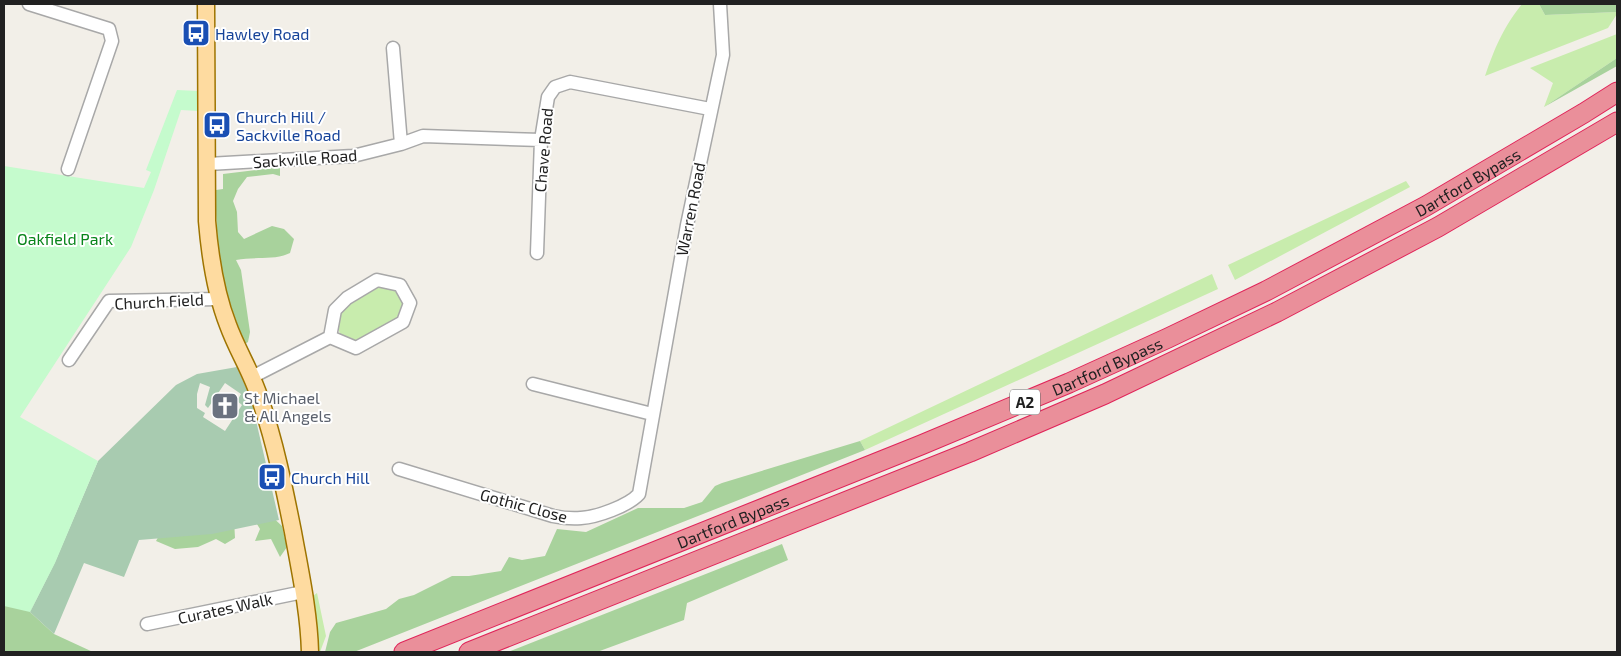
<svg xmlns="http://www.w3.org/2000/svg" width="1621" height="656" font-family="'Exo 2',sans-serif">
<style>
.grass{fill:#c8ecad}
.forest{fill:#a8d29c}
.cemetery{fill:#a8cbb0;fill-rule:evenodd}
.park{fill:#c5fbcd}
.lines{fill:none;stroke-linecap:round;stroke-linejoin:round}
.minor-casing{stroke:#a8a8a8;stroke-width:15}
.major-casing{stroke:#9e7400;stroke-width:19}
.highway-casing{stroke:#e02459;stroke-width:21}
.minor{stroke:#fff;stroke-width:12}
.major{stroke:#fedba0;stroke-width:16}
.highway{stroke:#ea8f9a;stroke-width:19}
.labels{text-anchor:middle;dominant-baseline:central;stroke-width:4;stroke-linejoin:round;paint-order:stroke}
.shield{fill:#fff;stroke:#646464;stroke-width:1}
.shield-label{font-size:15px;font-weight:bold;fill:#212121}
.transit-label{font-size:16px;fill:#164399;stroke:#fff;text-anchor:start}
.street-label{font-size:16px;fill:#212121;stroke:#fff}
.park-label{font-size:16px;fill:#09851b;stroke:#fff}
.worship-label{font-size:16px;fill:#5b616d;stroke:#fff;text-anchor:start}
</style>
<rect width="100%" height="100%" fill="#f2efe8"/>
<!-- grass -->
<path class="grass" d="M1522 4H1539L1545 15 1617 12V14L1608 28 1485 76C1495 47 1503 28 1522 4Z
M1617 34V58L1544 107 1553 83 1530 68Z
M1406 181 1410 187 1235 280 1228 265Z
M1212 274 1218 289 865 450 860 441Z
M381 284 395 287 404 305 398 322 356 344 342 338 336 324 342 306Z
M317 593 326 636 320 652H318L310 598Z"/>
<!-- forest -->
<path class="forest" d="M1539 4H1617V12L1545 15Z
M1617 58V66L1544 107Z
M280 167V176L273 174 247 177 238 189 233 201 237 212 238 232 244 239 272 226 284 229 294 239 290 253C273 261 254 256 236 260L241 270 250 332 248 342 245 344C239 328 233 313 228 297 219 262 215 226 216 190L223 189V174Z
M860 441 865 450 354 652H325L330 632 336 623 386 609 399 599 414 595 452 576H469L501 571 509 557 522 560 545 556 557 529 586 532 638 508H684L702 502 715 486 722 483Z
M267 512 282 526 287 547 280 557 271 539 255 541 260 529 252 516 234 520 235 538 225 544 216 539 198 547 175 549 156 541 164 527Z
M782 544 788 560 687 603 684 620 597 652H508Z
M4 583 36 599 30 612 54 634 93 652H4Z"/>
<!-- cemetery -->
<path class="cemetery" d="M237 367 251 399 279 520 212 534 139 540 124 577 84 563 54 634 30 612 55 562 98 461 176 385 197 374ZM200 383 210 387 205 405 208 408 225 383 241 394 237 401 242 405 225 431 203 417 205 413 197 408V394Z"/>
<!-- park -->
<path class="park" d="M177 90 198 91V111L181 110 154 190 131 247 20 417 98 461 55 563 30 612 4 606V166L144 188 151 172 146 170Z"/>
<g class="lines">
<defs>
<path id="minor" d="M29 4 109 29 112 41 68 169
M393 48 401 144
M208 164 353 156 401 144 423 136 541 140
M537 253 541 140 548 97 555 87 570 82 710 109
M69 360 109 301 219 299
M252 377 330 337 335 310 347 298 377 280 400 285 410 303 403 322 356 348 330 337
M533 384 652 414
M399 469 553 516C563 518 572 519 581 518 597 517 628 506 639 494L687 225 723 55 720 4
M147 624 303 592"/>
<path id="major" d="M206 4 207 221C210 257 215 292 228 325 237 350 252 373 260 399 275 442 284 487 293 532 300 571 309 612 310 652"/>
<g id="highway">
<path id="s1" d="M404 652 921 445 1069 383 1168 338 1266 291 1426 206 1584 113 1617 92"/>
<path d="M469 652 970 452 1105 394 1277 312 1438 227 1617 122"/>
</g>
</defs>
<!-- minor casing -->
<use href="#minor" class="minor-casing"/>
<!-- major casing -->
<use href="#major" class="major-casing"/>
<!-- highway casing -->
<use href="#highway" class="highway-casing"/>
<!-- minor -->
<use href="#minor" class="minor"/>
<!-- major -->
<use href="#major" class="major"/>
<!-- highway -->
<use href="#highway" class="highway"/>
</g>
<!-- icons -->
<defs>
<symbol id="bus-square" viewBox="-11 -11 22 22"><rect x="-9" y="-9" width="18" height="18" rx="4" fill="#1a4fb4" stroke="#fff"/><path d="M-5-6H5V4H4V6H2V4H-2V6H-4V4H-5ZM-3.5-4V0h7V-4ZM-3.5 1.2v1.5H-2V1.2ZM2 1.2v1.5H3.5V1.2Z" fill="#fff"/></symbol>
<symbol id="church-square" viewBox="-11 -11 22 22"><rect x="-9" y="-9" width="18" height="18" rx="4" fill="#6b7280" stroke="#fff"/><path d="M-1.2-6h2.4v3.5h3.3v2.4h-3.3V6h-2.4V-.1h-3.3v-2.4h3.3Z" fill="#fff"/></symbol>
</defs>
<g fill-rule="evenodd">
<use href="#bus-square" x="180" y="17" width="32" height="32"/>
<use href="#bus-square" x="201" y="109" width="32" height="32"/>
<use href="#church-square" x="209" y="390" width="32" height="32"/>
<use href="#bus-square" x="256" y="461" width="32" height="32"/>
</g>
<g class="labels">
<!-- shield labels -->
<rect class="shield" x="1010" y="389.5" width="30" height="25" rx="4"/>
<g class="shield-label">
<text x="1025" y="402">A2</text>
</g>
<!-- transit labels -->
<g class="transit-label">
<text x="215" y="33">Hawley Road</text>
<text x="236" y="116">Church Hill /<tspan x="236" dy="18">Sackville Road</tspan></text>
<text x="291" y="477">Church Hill</text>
</g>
<!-- street labels -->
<g class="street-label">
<text transform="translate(543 150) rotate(-85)">Chave Road</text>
<text transform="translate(305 158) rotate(-4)">Sackville Road</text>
<text stroke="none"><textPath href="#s1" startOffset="1164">Dartford Bypass</textPath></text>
<text transform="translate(690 209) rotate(-79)">Warren Road</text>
<text transform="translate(159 301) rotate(-3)">Church Field</text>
<text stroke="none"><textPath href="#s1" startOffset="759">Dartford Bypass</textPath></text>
<text transform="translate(524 505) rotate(15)">Gothic Close</text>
<text stroke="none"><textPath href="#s1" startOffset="354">Dartford Bypass</textPath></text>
<text transform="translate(225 608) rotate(-12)">Curates Walk</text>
</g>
<!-- park labels -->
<g class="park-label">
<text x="65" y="238">Oakfield Park</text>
</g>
<!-- worship labels -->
<g class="worship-label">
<text x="244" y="397">St Michael<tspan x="244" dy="18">&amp; All Angels</tspan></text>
</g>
</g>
<!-- border -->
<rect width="1621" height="656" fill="none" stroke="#212121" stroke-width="10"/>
</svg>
